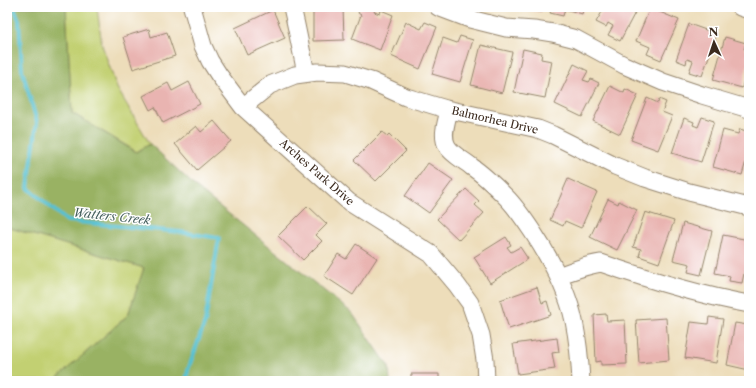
<svg xmlns="http://www.w3.org/2000/svg" width="756" height="388" font-family="'Libre Caslon Text',serif">
<style>
.green{fill:#c2d072;stroke:#7e7d48}
.forest{fill:#99b264;stroke:#6a6e41}
.lines{fill:none;stroke-linecap:round;stroke-linejoin:round}
.stream{stroke:#57c1d2;stroke-width:4}
.building{fill:#e9b4b1}
.minor-casing{stroke:#94846c;stroke-width:19}
.minor{stroke:#fff;stroke-width:17}
.labels{text-anchor:middle;dominant-baseline:central;stroke-width:3;stroke-linejoin:round;paint-order:stroke}
.street-label{font-size:11px;fill:#3b2a1e;stroke:#fff}
.water-label{font-size:12px;font-style:italic;fill:#455f5d;stroke:#fff}
</style>
<rect width="100%" height="100%" fill="#fff"/>
<filter id="ink" filterUnits="userSpaceOnUse"><feTurbulence type="fractalNoise" baseFrequency=".025" numOctaves="2"/><feDisplacementMap in="SourceGraphic" scale="8" xChannelSelector="R" yChannelSelector="G"/><feConvolveMatrix kernelMatrix="1 2 1 2 8 2 1 2 1" color-interpolation-filters="sRGB"/></filter>
<filter id="wash" filterUnits="userSpaceOnUse"><feTurbulence type="fractalNoise" baseFrequency=".012" numOctaves="4" result="noise"/><feDisplacementMap in="SourceGraphic" scale="16" xChannelSelector="R" yChannelSelector="G"/><feGaussianBlur stdDeviation="0.9" result="paint"/><feColorMatrix in="noise" values="0 0 0 0 0 0 0 0 0 0 0 0 0 0 0 0 0 1.4 0 .05"/><feComposite in="paint" operator="in"/></filter>
<g filter="url(#wash)">
<rect width="100%" height="100%" fill="#edddba"/>
<!-- green -->
<path class="green" d="M66 7H97L102 45 117 88 150 144 137 152 72 113Z
M7 227 144 268 128 315 54 381H7Z"/>
<!-- forest -->
<path class="forest" d="M7 7H66L72 113 136 152 150 144 198 189 352 313 389 367 390 381H54L128 315 144 268 7 227Z"/>
<g class="lines">
<!-- stream -->
<path class="stream" d="M14 7 19 20 22 70 37 122 28 188 67 221 180 232 219 238 205 322 188 370 186 381"/>
</g>
<g id="blocks">
<!-- building -->
<path class="building" d="M313 7H343L344 40 313 41Z
M361 7H376L374 12 380 14 381 10 393 15 380 50 352 39 361 15 358 13Z
M523 7H542V12L522 10Z
M552 7H584L582 14 565 9 563 16 550 13Z
M605 7H638L620 41 608 35 613 26 608 23 606 27 596 22Z
M650 8 679 20 661 60 647 54 650 47 636 41Z
M273 10 285 38 247 55 235 28Z
M406 22 421 29 425 22 437 27 420 69 391 56Z
M689 24 717 34 702 76 689 72 693 61 687 59 686 64 676 60Z
M149 29 151 37 167 32 175 56 133 69 123 37Z
M460 36 473 40 460 82 432 74 443 38 457 43Z
M725 37 746 43 744 49 749 50V60L742 88 713 80Z
M481 45 512 52 502 93 471 85Z
M523 49 542 53 541 59 552 61 545 98 514 92Z
M574 64 588 71 583 80 589 82 591 79 599 83 582 117 555 104Z
M189 82 200 104 163 123 155 107 150 110 143 96 168 83 172 91Z
M610 86 624 93 625 89 638 95 620 134 593 121Z
M647 98 658 103 659 99 666 102 662 112 672 116 658 150 631 140Z
M702 117 714 121 701 162 672 153 684 118 694 122 693 125 698 127Z
M214 121 231 141 197 170 175 144 196 126 201 132Z
M740 129 749 132V151L742 175 713 167 723 130 738 134Z
M382 132 387 136 389 134 406 151 376 181 354 160Z
M428 163 453 180 429 213 405 196Z
M568 179 597 192 581 228 565 221 563 226 550 220Z
M466 189 479 201 475 205 484 213 459 240 437 219Z
M608 199 618 204 619 201 637 210 617 250 590 237Z
M308 206 327 224 316 235 322 241 303 260 278 236Z
M645 212 674 221 659 263 639 256 641 249 633 247Z
M683 223 712 231 701 275 688 272 690 264 673 260Z
M723 235 749 240V250L742 283 729 281 730 276 715 273Z
M506 237 511 245 507 247 511 252 520 247 528 259 490 283 474 257Z
M356 244 377 258 353 295 324 276 338 254 346 259Z
M537 287 542 303 547 301 551 315 509 329 500 300Z
M606 314 607 321 625 320 627 364 601 365V361L596 362 594 315Z
M709 317 723 319 716 363 685 358 691 322 708 324Z
M666 318 669 360 639 363 636 320Z
M735 323 748 325 747 330 749 331V370L727 365Z
M557 338 559 352 552 353 555 369 518 374 513 344Z
M411 374H439V381H411Z"/>
</g>
</g>
<g filter="url(#ink)">
<use href="#blocks" fill-opacity="0" stroke="#94846c" stroke-width="1"/>
<g class="lines">
<defs>
<path id="minor" d="M192 7 203 46 210 61 219 75 243 107 349 202 431 254 457 285 470 303 481 335 485 360 486 381
M292 7 296 25 306 73
M438 7 470 19 506 28 534 30 553 33 576 39 624 65 663 82 702 95 749 109
M740 7 749 10
M243 107 270 85 295 75 317 72 345 73 371 81 406 97 446 109 538 129 553 135 615 166 645 178 689 192 749 207
M449 110C447 121 441 135 447 146 452 155 464 160 472 167 484 175 496 187 506 197 516 207 524 219 532 231 550 258 567 288 574 321 578 341 580 361 581 381
M558 276C572 271 586 265 601 263 650 280 698 295 749 304"/>
</defs>
<!-- minor casing -->
<use href="#minor" class="minor-casing"/>
<!-- minor -->
<use href="#minor" class="minor"/>
</g>
</g>
<g class="labels">
<!-- street labels -->
<g class="street-label">
<text transform="translate(495 120) rotate(13)">Balmorhea Drive</text>
<text transform="translate(317 172) rotate(41)">Arches Park Drive</text>
</g>
<!-- water labels -->
<g class="water-label">
<text transform="translate(112 216) rotate(6)">Watters Creek</text>
</g>
</g>
<!-- margin -->
<rect width="756" height="388" fill="none" stroke="#fff" stroke-width="24"/>
<!-- north arrow -->
<g transform="translate(714 42) rotate(357)" stroke="#ffffff" stroke-width="3" paint-order="stroke">
<path d="M0-3L7 15L0 10L-7 15Z" fill="#3b2a1e"/>
<text y="-6" font-size="11" font-weight="bold" text-anchor="middle" fill="#3b2a1e">N</text>
</g>
</svg>
